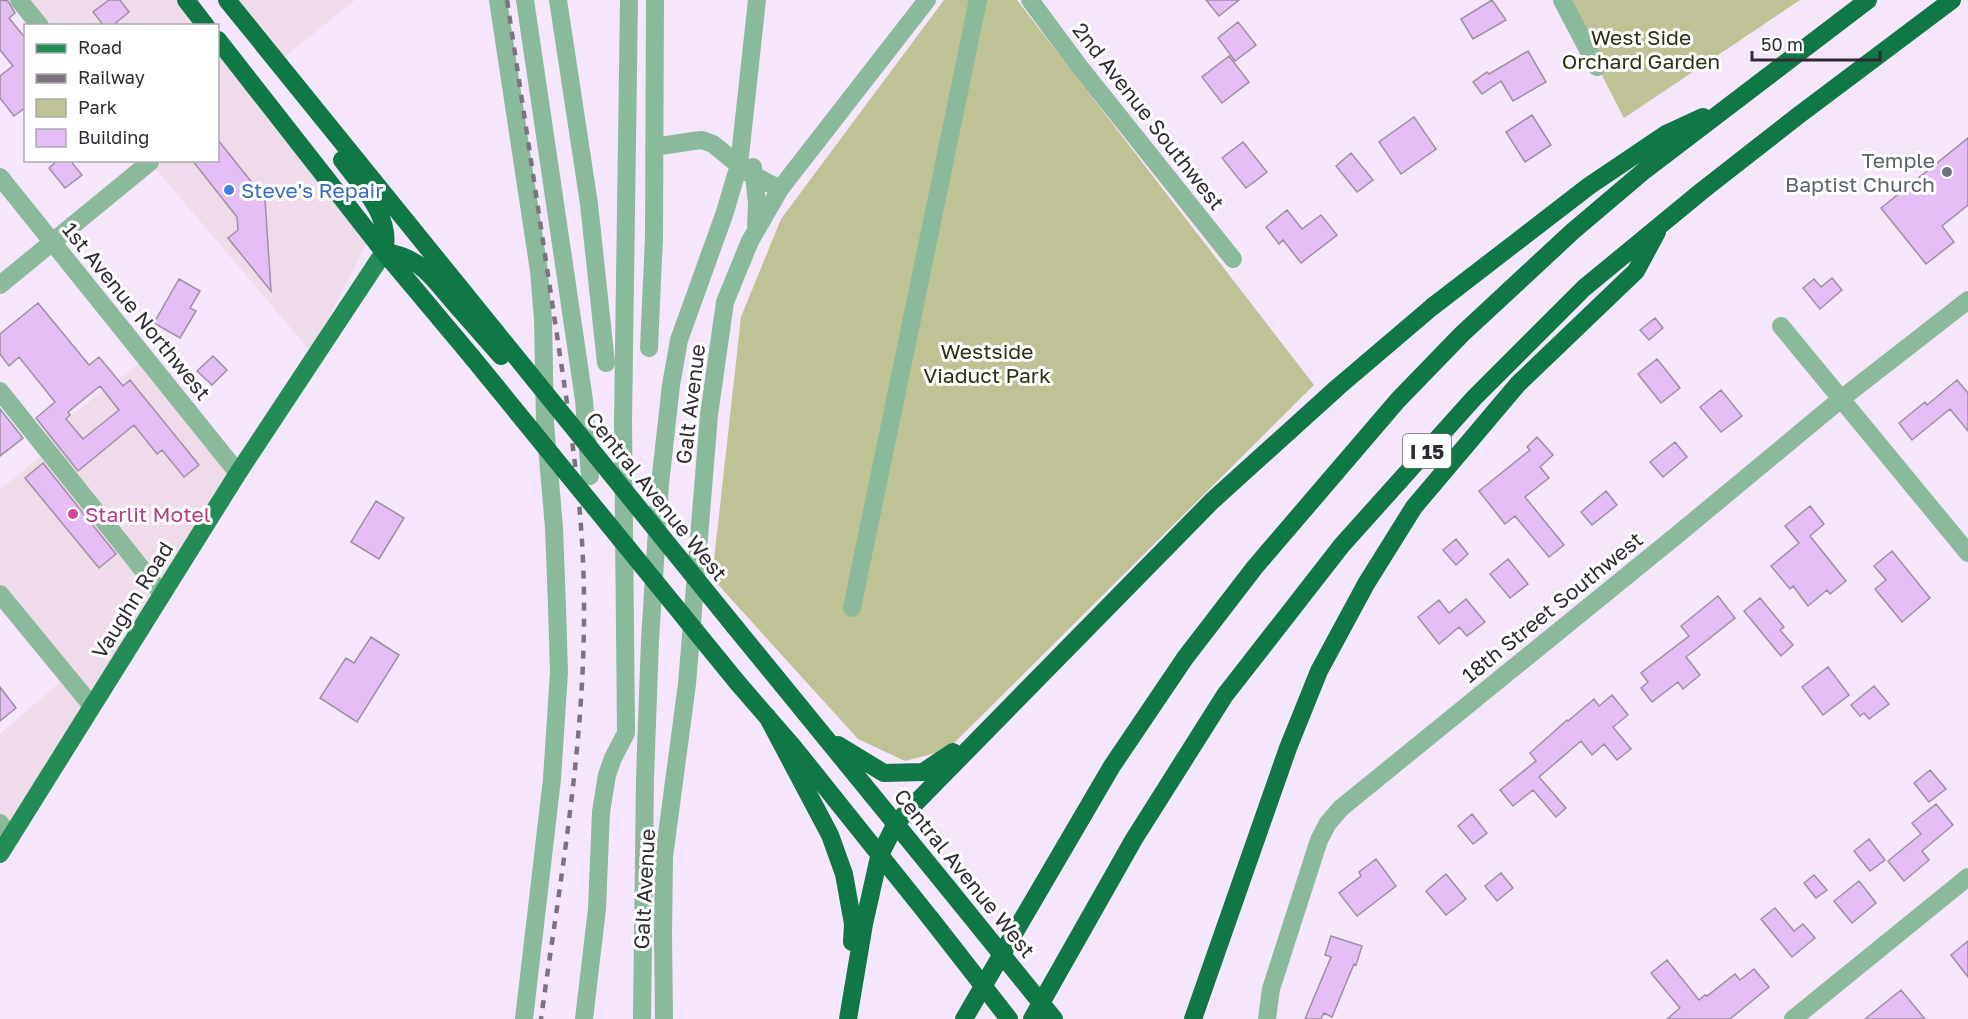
<svg xmlns="http://www.w3.org/2000/svg" width="1968" height="1019" font-family="'Golos Text',sans-serif">
<style>
.commercial{fill:#f0dbea}
.green{fill:#bec295}
.building{fill:#e5bef5;stroke:#9e90a4;stroke-width:1.5;fill-rule:evenodd}
.lines{fill:none;stroke-linecap:round;stroke-linejoin:round}
.minor{stroke:#8bb99b;stroke-width:18}
.major{stroke:#248c57;stroke-width:18}
.highway{stroke:#107747;stroke-width:18}
.rail{stroke:#7c737f;stroke-width:4.5;stroke-dasharray:8 8;stroke-linecap:butt}
.highway-bridge{stroke:#107747;stroke-width:18}
.worship-dot{fill:#6b7280;stroke:#fff;stroke-width:2}
.shop-dot{fill:#3f7fe0;stroke:#fff;stroke-width:2}
.hotel-dot{fill:#d1479c;stroke:#fff;stroke-width:2}
.labels{text-anchor:middle;dominant-baseline:central;stroke-width:6;stroke-linejoin:round;paint-order:stroke}
.shield{fill:#fff;stroke:#6e6b70;stroke-width:1.5}
.shield-label{font-size:20px;font-weight:bold;fill:#302b32}
.park-label{font-size:21px;fill:#2e2f12;stroke:#fff}
.street-label{font-size:21px;fill:#302b32;stroke:#fff}
.worship-label{font-size:21px;fill:#5b616d;stroke:#fff;text-anchor:end}
.shop-label{font-size:21px;fill:#366cbe;stroke:#fff;text-anchor:start}
.hotel-label{font-size:21px;fill:#b23c85;stroke:#fff;text-anchor:start}
</style>
<rect width="100%" height="100%" fill="#f5e6fb"/>
<!-- commercial -->
<path class="commercial" d="M19 0H186L206 25H40Z
M227 0H355L277 63Z
M218 40 371 235 311 352 149 161 218 160Z
M146 358 238 473 0 854V734L67 676 0 594V489L48 451 39 440Z"/>
<!-- green -->
<path class="green" d="M944 0H1017L1314 385 947 750 905 761 858 739 712 578 741 317 781 219Z
M1563 0H1800L1624 118Z"/>
<!-- building -->
<path class="building" d="M0 0 8 1 15 13 9 18 26 39V107L14 116 0 98V76L13 66 0 50Z
M109 0H120L129 12 112 26H104L93 12Z
M1206 0H1239L1219 16Z
M1492 0 1506 20 1473 39 1461 19Z
M1238 22 1256 45 1235 61 1218 38Z
M1528 51 1546 82 1513 101 1501 81 1482 94 1473 82 1487 72 1489 74Z
M1229 56 1249 82 1222 103 1202 77Z
M1532 115 1551 145 1525 162 1506 132Z
M1414 117 1436 149 1401 174 1379 142Z
M1968 138V205L1942 226 1954 242 1926 264 1881 208Z
M218 140 265 199 271 291 228 238 238 230 237 217 192 160H218Z
M1243 142 1267 172 1246 188 1222 158Z
M1351 153 1373 180 1357 192 1336 166Z
M58 160H70L82 175 65 188 49 168Z
M1287 210 1302 229 1321 215 1337 235 1301 263 1283 240 1279 244 1266 227Z
M1832 278 1842 290 1820 309 1803 288 1814 279 1821 287Z
M179 279 200 291 190 308 196 311 180 338 154 323Z
M38 303 89 365 99 357 123 386 130 380 199 465 184 477 162 450 157 454 134 425 78 471 36 418 55 402 19 357 9 366 0 354V334ZM100 386 119 410 83 439 66 419 70 415 68 412Z
M1655 318 1663 328 1649 340 1640 330Z
M213 356 227 370 212 385 197 371Z
M1657 359 1680 388 1661 403 1638 374Z
M1957 380 1968 393V431L1950 409 1912 440 1899 423 1925 402 1927 405Z
M1721 390 1742 416 1721 432 1700 407Z
M0 409 23 438 0 456Z
M1537 437 1553 455 1540 467 1549 478 1525 497 1564 545 1549 557 1515 516 1505 524 1479 491 1530 450 1527 447Z
M1675 442 1687 457 1663 477 1650 462Z
M43 463 116 554 99 568 25 478Z
M1606 491 1617 505 1592 525 1581 512Z
M376 501 404 518 379 559 351 542Z
M1810 506 1824 524 1810 536 1846 581 1830 594 1827 590 1808 606 1793 586 1790 589 1771 566 1799 543 1785 526Z
M1456 539 1468 554 1456 565 1443 550Z
M1892 551 1930 598 1902 622 1875 589 1886 580 1874 566Z
M1508 559 1528 584 1510 598 1490 574Z
M1718 596 1735 618 1686 657 1700 675 1683 689 1678 682 1652 702 1641 688 1648 682 1641 673 1689 636 1681 626Z
M1760 598 1784 627 1780 630 1793 645 1781 656 1744 611Z
M1466 599 1485 622 1467 636 1459 627 1439 644 1418 617 1439 600 1449 613Z
M371 637 399 655 357 722 320 698 346 658 354 663Z
M1828 667 1849 695 1823 715 1802 687Z
M1874 686 1889 704 1869 719 1864 713 1860 716 1851 705Z
M0 687 16 708 0 721Z
M1612 695 1628 715 1613 727 1631 749 1617 760 1604 744 1592 755 1581 741 1539 777 1566 808 1556 817 1533 790 1513 806 1500 790 1536 761 1530 753 1567 720 1568 721 1594 699 1599 706Z
M1930 770 1946 789 1929 802 1914 783Z
M1936 804 1953 825 1922 851 1929 860 1904 881 1888 861 1921 834 1912 823Z
M1472 814 1487 833 1473 844 1458 826Z
M1869 839 1885 860 1870 871 1854 851Z
M1376 859 1396 886 1357 916 1339 893 1361 876 1359 872Z
M1501 873 1513 888 1497 901 1485 886Z
M1446 874 1466 899 1446 915 1426 891Z
M1814 875 1827 890 1816 898 1804 883Z
M1859 881 1876 903 1852 923 1834 901Z
M1775 908 1794 931 1803 924 1815 938 1792 957 1761 919Z
M1331 936 1362 946 1356 965 1354 964 1332 1017 1324 1013 1321 1019H1305L1331 957 1325 955Z
M1968 941V977L1951 955Z
M1667 960 1699 1000 1705 995 1707 996 1735 974 1740 980 1754 969 1769 987 1730 1019H1667L1680 1008 1651 973Z
M1901 990 1925 1019H1865Z"/>
<g class="lines">
<!-- minor -->
<path class="minor" d="M19 0 40 26
M498 0 539 271 543 319 545 423 554 528 557 606 559 672 552 779 524 1019
M525 0 584 400 590 476
M558 0 589 204 606 363
M1030 0 1079 66 1233 259
M1562 0 1597 67
M654 147 693 141 702 140 713 144 747 172 780 189
M753 167 757 203 756 226
M0 177 238 473
M0 285 150 162 149 160
M1781 326 1968 553
M649 348 654 237 655 0
M0 391 162 594
M0 594 92 706
M852 608 978 0
M0 823 11 837
M584 1019 597 909 601 812 607 775 613 758 626 733 623 421 629 0
M642 1019 645 778 650 640 660 484 671 385 679 340 724 215 739 165 757 0
M664 1019 663 934 664 857 687 684 709 415 725 302 750 241 780 189 927 0
M1267 1019 1271 989 1319 840 1328 823 1341 808 1677 535 1841 399 1968 300
M1793 1019 1968 877"/>
<!-- major -->
<path class="major" d="M0 854 238 473 384 252"/>
<!-- highway -->
<path class="highway" d="M186 0 206 26
M227 0 461 289
M218 40 384 252 472 357
M342 160C361 186 393 217 384 252 422 257 433 279 457 306
M735 627 948 888
M737 682 795 749 931 919
M767 716 830 835 844 874 853 924 852 942
M838 745 884 773 923 772 953 752
M848 1019 864 924 879 857 896 823 1212 501 1338 387 1432 307 1589 186 1666 134 1703 117
M964 1019 1112 766 1185 658 1255 567 1398 400 1462 334 1573 231 1645 170 1868 0
M1032 1019 1134 839 1225 695 1342 545 1474 398 1584 288 1703 190 1799 115 1952 0
M1193 1019 1288 748 1319 671 1366 584 1414 507 1518 384 1636 271 1657 232"/>
<!-- rail -->
<path class="rail" d="M507 0C524 114 541 228 558 342 571 429 584 515 584 604 585 743 560 881 541 1019"/>
<!-- highway-bridge -->
<path class="highway-bridge" d="M461 289 735 627
M457 306 501 356
M472 357 737 682
M948 888 1054 1019
M931 919 1009 1019"/>
</g>
<!-- markers -->
<circle class="worship-dot" cx="1947" cy="172" r="6"/>
<circle class="shop-dot" cx="229" cy="190" r="6"/>
<circle class="hotel-dot" cx="73" cy="514" r="6"/>
<g class="labels">
<!-- shield labels -->
<rect class="shield" x="1403" y="434" width="48" height="34" rx="4.5"/>
<g class="shield-label">
<text x="1427" y="451">I 15</text>
</g>
<!-- park labels -->
<g class="park-label">
<text x="1641" y="37">West Side<tspan x="1641" dy="24">Orchard Garden</tspan></text>
<text x="987" y="351">Westside<tspan x="987" dy="24">Viaduct Park</tspan></text>
</g>
<!-- street labels -->
<g class="street-label">
<text transform="translate(1149 116) rotate(52)">2nd Avenue Southwest</text>
<text transform="translate(137 311) rotate(51)">1st Avenue Northwest</text>
<text transform="translate(690 404) rotate(-83)">Galt Avenue</text>
<text transform="translate(657 496) rotate(51)">Central Avenue West</text>
<text transform="translate(132 600) rotate(-58)">Vaughn Road</text>
<text transform="translate(1552 607) rotate(-39)">18th Street Southwest</text>
<text transform="translate(965 873) rotate(51)">Central Avenue West</text>
<text transform="translate(644 889) rotate(-87)">Galt Avenue</text>
</g>
<!-- worship labels -->
<g class="worship-label">
<text x="1935" y="160">Temple<tspan x="1935" dy="24">Baptist Church</tspan></text>
</g>
<!-- shop labels -->
<g class="shop-label">
<text x="241" y="190">Steve's Repair</text>
</g>
<!-- hotel labels -->
<g class="hotel-label">
<text x="85" y="514">Starlit Motel</text>
</g>
</g>
<!-- legend -->
<rect x="24" y="24" width="195" height="138" fill="#ffffff" stroke="#acaaad" stroke-width="1.5"/>
<rect x="36" y="44" width="30" height="9" fill="#248c57" stroke="#acaaad" stroke-width="1.5"/>
<text x="78" y="54" font-size="18" fill="#302b32">Road</text>
<rect x="36" y="74" width="30" height="9" fill="#7c737f" stroke="#acaaad" stroke-width="1.5"/>
<text x="78" y="84" font-size="18" fill="#302b32">Railway</text>
<rect x="36" y="99" width="30" height="18" fill="#bec295" stroke="#acaaad" stroke-width="1.5"/>
<text x="78" y="114" font-size="18" fill="#302b32">Park</text>
<rect x="36" y="129" width="30" height="18" fill="#e5bef5" stroke="#acaaad" stroke-width="1.5"/>
<text x="78" y="144" font-size="18" fill="#302b32">Building</text>
<!-- scale -->
<path d="M1752 51v9h128v-9" fill="none" stroke="#302b32" stroke-width="3"/>
<text x="1761" y="51" font-size="18" fill="#302b32" stroke="#ffffff" stroke-width="4.5" paint-order="stroke">50 m</text>
</svg>
